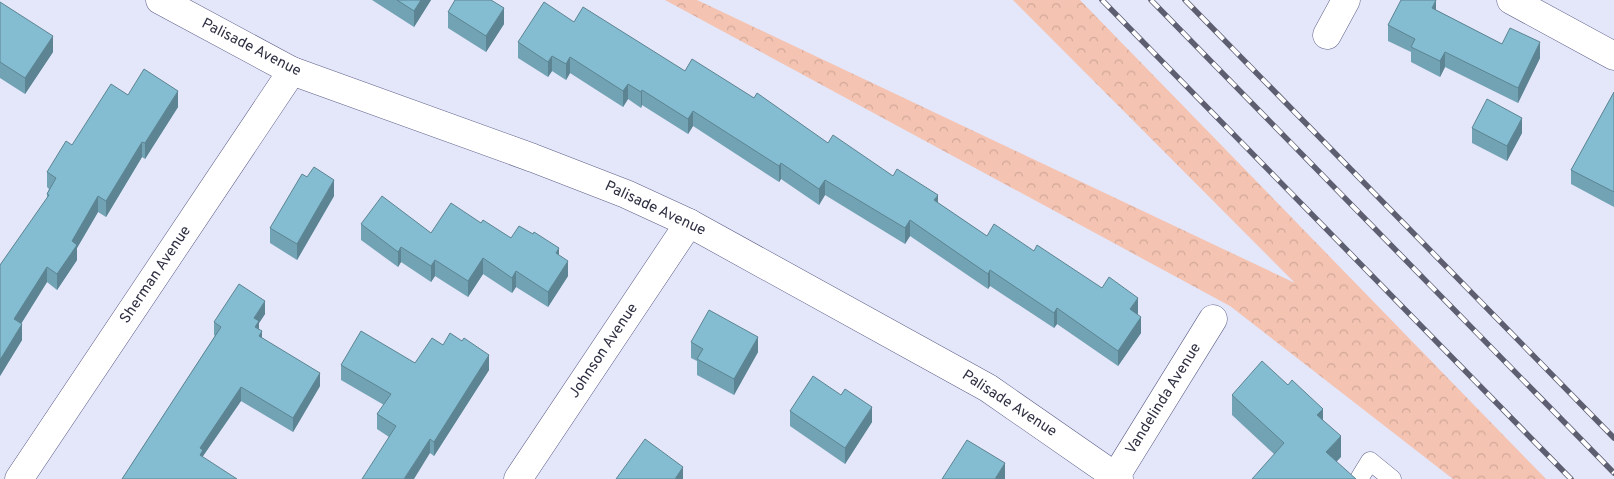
<svg xmlns="http://www.w3.org/2000/svg" width="1614" height="479" font-family="Overpass,sans-serif">
<style>
.forest{fill:url(#forest-crowns)}
.lines{fill:none;stroke-linecap:round;stroke-linejoin:round}
.service-casing{stroke:#5c5f88;stroke-width:19}
.minor-casing{stroke:#5c5f88;stroke-width:29}
.tertiary-casing{stroke:#5c5f88;stroke-width:29}
.service{stroke:#fff;stroke-width:18}
.minor{stroke:#fff;stroke-width:28}
.tertiary{stroke:#fff;stroke-width:28}
.rail-casing{stroke:#5d5f71;stroke-width:5.5}
.rail{stroke:#fff;stroke-width:4;stroke-dasharray:11;stroke-linecap:butt}
.wall{fill:#72a3b4}
.shaded-wall{fill:#5c8492}
.building{fill:#84bdd1;stroke:#5c8492}
.labels{text-anchor:middle;dominant-baseline:central;stroke-width:5;stroke-linejoin:round;paint-order:stroke}
.street-label{font-size:15px;fill:#2f3143;stroke:#fff}
</style>
<defs>
<pattern id="forest-crowns" width="20" height="18" patternUnits="userSpaceOnUse" patternTransform="scale(1.25)"><rect width="20" height="18" fill="#f4c3b1"/><path d="M2 6a3 3 0 1 1 6 0M12 15a3 3 0 1 1 6 0" fill="none" stroke="#d2a899"/></pattern>
</defs>
<rect width="100%" height="100%" fill="#e4e6f9"/>
<!-- forest -->
<path class="forest" d="M665 0H697L1295 283 1013 0H1080L1546 479H1453L1230 306Z"/>
<g class="lines">
<defs>
<path id="service" d="M1359 479 1370 461 1392 479"/>
<path id="minor" d="M1511 0 1614 56
M1327 35 1346 0
M19 479 292 71
M518 479 689 223
M1114 479 1213 319"/>
<path id="tertiary" d="M160 0 292 71 533 158 626 194 689 223 988 388 1119 479"/>
</defs>
<!-- service casing -->
<use href="#service" class="service-casing"/>
<!-- minor casing -->
<use href="#minor" class="minor-casing"/>
<!-- tertiary casing -->
<use href="#tertiary" class="tertiary-casing"/>
<!-- service -->
<use href="#service" class="service"/>
<!-- minor -->
<use href="#minor" class="minor"/>
<!-- tertiary -->
<use href="#tertiary" class="tertiary"/>
<defs>
<path id="rail" d="M1102 0 1571 479
M1151 0 1614 473
M1185 0 1614 438"/>
</defs>
<!-- rail casing -->
<use href="#rail" class="rail-casing"/>
<!-- rail -->
<use href="#rail" class="rail"/>
</g>
<!-- wall -->
<path class="wall" d="M372 0H431L414 27Z
M0 2 53 52 25 94 0 78Z
M1436 10 1502 44 1540 58 1518 103 1445 67 1440 77 1411 62V52L1388 41V25Z
M448 12 504 24 486 52 448 28Z
M574 22 685 71 754 98 828 143 893 176 938 203 987 236 1034 251 1138 313V315L1141 333 1118 366 1057 324 1054 328 990 286 988 289 910 236 905 244 825 195 819 205 781 179 779 182 693 126 688 134 642 105 641 108 628 99 623 107 570 73 566 80 552 71 548 77 518 58V42Z
M1614 92V207L1571 184V170Z
M128 95 178 107 145 159 142 157 106 217 98 212 77 248V260L57 290 47 282 21 324 22 340 0 376V265L47 199V194L49 189 47 187V172L72 145Z
M1472 128 1522 133 1507 161 1472 143Z
M334 196 297 260 270 243V228Z
M481 223 511 238 568 276 548 307 516 287 512 293 483 274 468 297 435 276 431 282 401 262 398 267 361 240V224L431 233Z
M265 314 259 323V329L262 338 320 386 293 432 241 401 203 456 122 479 215 336 214 335V322Z
M691 342 758 352 734 395 697 375V361L691 358Z
M443 345 489 370 434 456 430 453 389 437 377 429V414L384 405 341 380V365L415 363Z
M841 395 872 422 845 464 790 426V411Z
M1232 395 1323 420 1341 457 1274 454 1232 415Z"/>
<!-- shaded-wall -->
<path class="shaded-wall" d="M421 0H431L414 27V11Z
M1436 0V16L1432 8Z
M504 8V24L486 52V36Z
M53 36V52L25 94V78Z
M1540 42V58L1518 103V88Z
M1445 52V67L1440 77V61Z
M552 56V71L548 77V62Z
M570 57V73L566 80V64Z
M628 84V99L623 107V91Z
M642 90V105L641 108V92Z
M178 91V107L145 159V143Z
M693 111V126L688 134V119Z
M1522 118V133L1507 161V146Z
M142 142V157L106 217V201Z
M781 163V179L779 182V166Z
M334 180V196L297 260V244Z
M825 180V195L819 205V189Z
M938 195V210L934 200Z
M98 196V212L77 248V260L57 290V274L72 241Z
M910 220V236L905 244V228Z
M401 247V262L398 267V252Z
M559 248V263L556 253Z
M483 258V274L468 297V281Z
M435 260V276L431 282V266Z
M568 261V276L548 307V292Z
M47 267V282L14 335V319Z
M990 270V286L988 289V274Z
M516 271V287L512 293V278Z
M1138 298V313L1130 325V309Z
M265 301V314L259 323V335L255 340 254 318Z
M1057 308V324L1054 328V313Z
M1141 317V333L1118 366V351Z
M22 324V340L0 376V360Z
M262 331V344L259 336Z
M758 337V352L734 395V379Z
M489 355V370L434 456V442Z
M320 373V386L293 432V418Z
M241 387V401L203 456V463L200 460V448Z
M872 407V422L845 464V448Z
M1323 409V430L1317 415Z
M1341 436V457L1326 473V452Z
M430 439V453L414 479H404Z
M1005 463V479H995Z
M683 467V479H675Z"/>
<!-- building -->
<path class="building" d="M397 0H421L414 11Z
M455 0H491L504 8 486 36 448 12Z
M1401 0H1436L1432 8 1502 44 1510 28 1540 42 1518 88 1445 52 1440 61 1411 47 1415 39 1388 25Z
M0 2 53 36 25 78 0 62Z
M544 2 574 22 583 7 685 71 692 59 754 98 757 93 828 143 833 135 893 176 897 169 938 195 934 200 987 236 994 224 1034 251 1037 245 1102 288 1109 277 1138 298 1130 309 1141 317 1118 351 1057 308 1054 313 990 270 988 274 910 220 905 228 825 180 819 189 781 163 779 166 693 111 688 119 642 90 641 92 628 84 623 91 570 57 566 64 552 56 548 62 518 42Z
M144 69 178 91 145 143 142 142 106 201 98 196 72 241 77 245 57 274 47 267 14 319 22 324 0 360V265L49 195 47 194 56 178 47 172 66 141 72 145 111 84 128 95Z
M1614 92V192L1571 170Z
M1487 99 1522 118 1507 146 1472 128Z
M314 167 334 180 297 244 270 228 302 174 307 177Z
M382 196 431 233 451 203 481 223 483 220 511 238 519 226 533 234 534 232 559 248 556 253 568 261 548 292 516 271 512 278 483 258 468 281 435 260 431 266 401 247 398 252 361 224Z
M239 284 265 301 254 318 259 321 255 327 262 331 259 336 320 373 293 418 241 387 200 448 203 450 200 455 237 479H122L221 327 214 322Z
M709 310 758 337 734 379 697 359 703 349 691 342Z
M361 331 415 363 432 338 443 345 450 333 462 341 464 338 489 355 434 442 430 439 404 479H362L396 426 377 414 391 394 341 365Z
M1262 361 1288 385 1292 380 1323 409 1317 415 1341 436 1326 452 1356 479H1252L1284 443 1232 395Z
M813 376 841 395 845 389 872 407 845 448 790 411Z
M645 439 683 467 675 479H616Z
M967 440 1005 463 995 479H942Z"/>
<g class="labels">
<!-- street labels -->
<g class="street-label">
<text transform="translate(251 48) rotate(27)">Palisade Avenue</text>
<text transform="translate(655 209) rotate(25)">Palisade Avenue</text>
<text transform="translate(156 275) rotate(-56)">Sherman Avenue</text>
<text transform="translate(604 351) rotate(-56)">Johnson Avenue</text>
<text transform="translate(1164 399) rotate(-58)">Vandelinda Avenue</text>
<text transform="translate(1009 404) rotate(33)">Palisade Avenue</text>
</g>
</g>
</svg>
